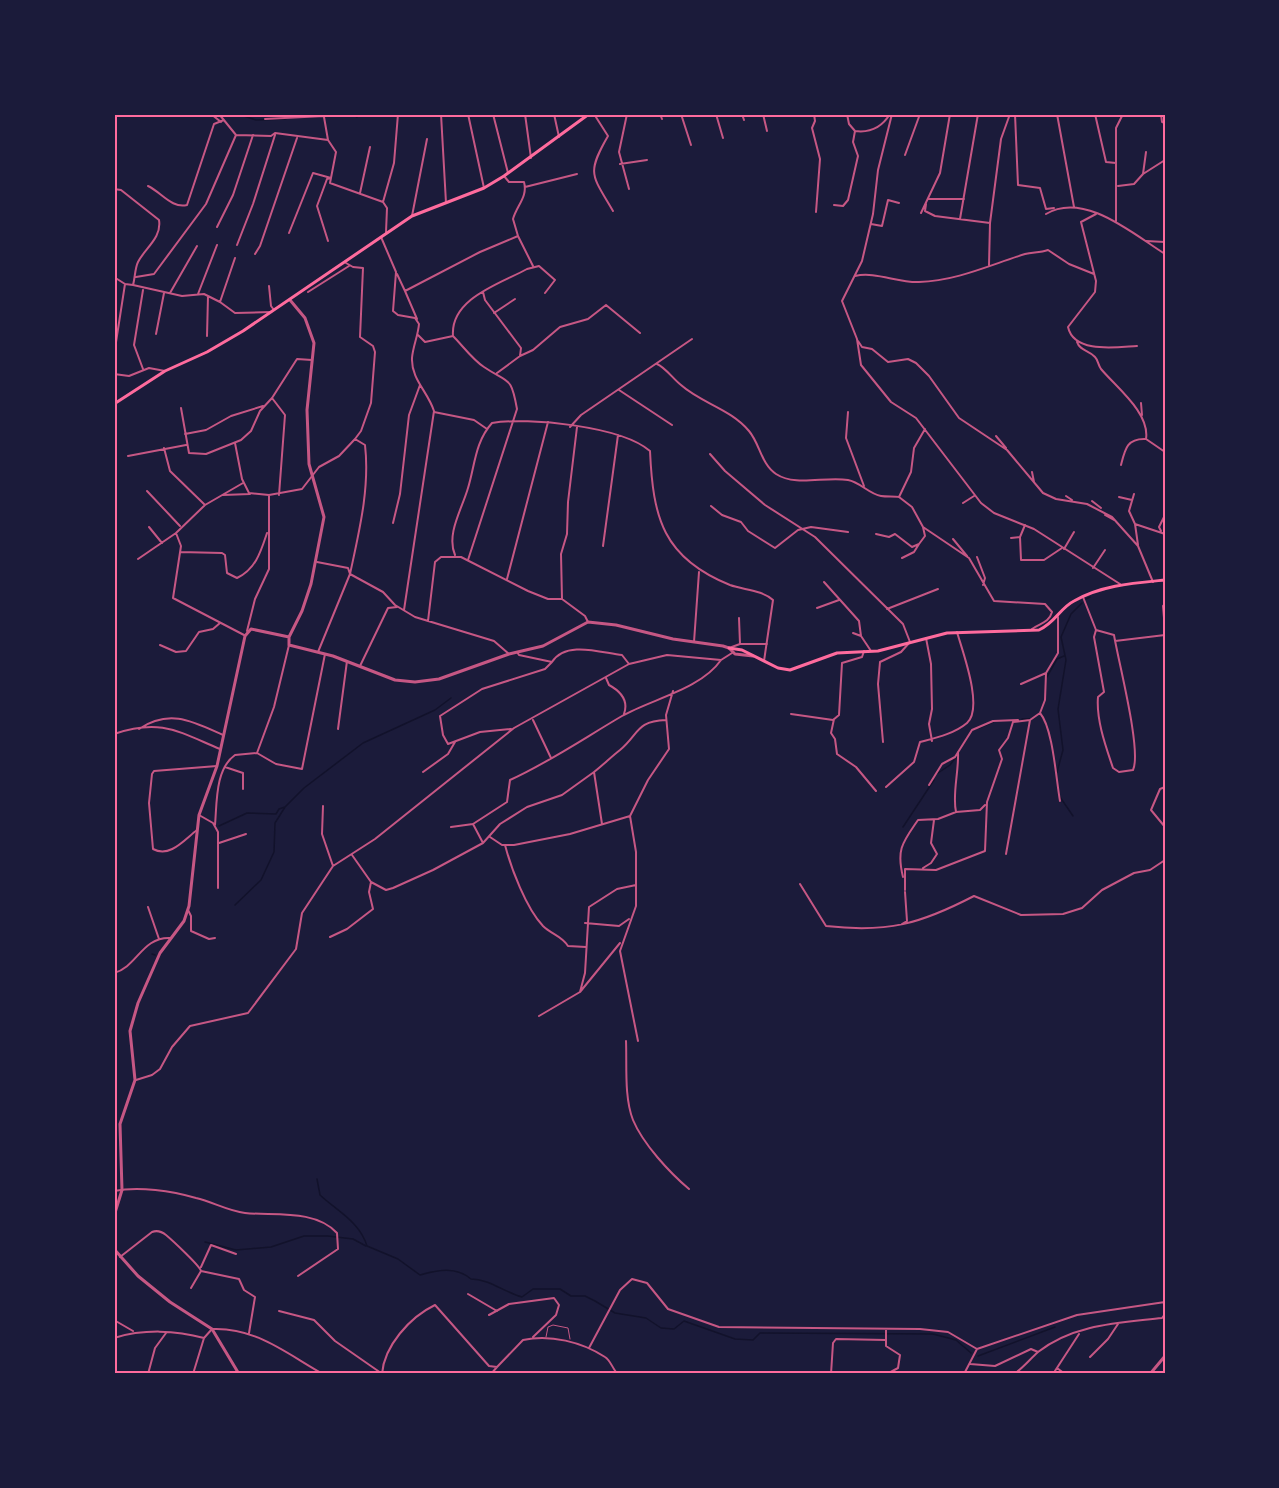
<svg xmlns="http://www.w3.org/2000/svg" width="1279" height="1488" font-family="Raleway,sans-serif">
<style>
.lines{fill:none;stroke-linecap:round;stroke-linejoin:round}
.stream{stroke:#12122b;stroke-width:1.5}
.service{stroke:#c65784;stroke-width:1}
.minor{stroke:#c65784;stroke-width:2}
.tertiary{stroke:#c65784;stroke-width:3}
.secondary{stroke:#ff6b9d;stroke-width:3}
.neatline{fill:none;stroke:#ff6b9d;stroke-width:2}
</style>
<rect width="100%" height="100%" fill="#1b1b3a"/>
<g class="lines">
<!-- stream -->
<path class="stream" d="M238 114 256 120 286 119
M352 114 357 117
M324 116 330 114
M1086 599 1090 597
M1047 677 1057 659 1064 656
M1022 719H1030
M979 728 993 722
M1057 772 1063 750 1058 709 1066 660 1061 637 1071 614 1082 603
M938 773 950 765 956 757
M1060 797 1073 816
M219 826 247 813 276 814 279 809 285 807
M903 827 934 780
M235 905 261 880 274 852 275 823 285 807 304 788 363 743 435 710 451 698
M152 954 155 955
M317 1179 320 1195C337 1211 360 1222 367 1246L398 1259 420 1275C437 1270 456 1266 471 1279 489 1279 504 1292 522 1297L533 1289H560L571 1296H585L595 1301 615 1313 646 1318 661 1328 674 1329 684 1321 735 1339 753 1340 760 1333 933 1334 956 1340 971 1353
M205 1242 236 1250 271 1247 304 1236H328L353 1239 366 1246
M978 1356 1055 1327"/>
<!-- service -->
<path class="service" d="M546 1337 548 1327 553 1325 568 1328 570 1339"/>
<!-- minor -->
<path class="minor" d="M211 114 221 122
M219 114 236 135 271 136 275 133 328 140 336 152 330 183 383 202
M441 114 446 203
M468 114 484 188
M493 114 508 173
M525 114 531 158
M554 114 559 137
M594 114 608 136C586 174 592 175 613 211
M627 114 619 152 629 189
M660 114 662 119
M681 114 691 145
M716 114 723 138
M742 114 744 120
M763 114 767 131
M814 114 815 121 812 128 820 159 816 212
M847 114 849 124 855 131C870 133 882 127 890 114
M892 114 878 170 873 214 862 261 842 301 857 339 861 365 891 402 916 418 981 503 994 513 1034 529 1120 584
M1015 114 1018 185 1040 188 1046 209 1054 208
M1057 114 1074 207
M1095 114 1106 162 1116 163
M1161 114 1162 122 1165 123
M324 117 328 140
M265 119 324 116
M905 155 920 114
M620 164 647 160
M1143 174 1146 152
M504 176 509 182H524C528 197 517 205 513 219L518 236 533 266
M148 186C161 192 172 209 187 205L214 124 224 120
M1118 186 1134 184 1143 174 1165 160
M525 187 577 174
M114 189 121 190 159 220C162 238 145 248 138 262 135 268 135 278 133 285L125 284 114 277
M360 193 370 147
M928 199H964
M926 204 925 211 935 216 990 223 1001 139 1010 114
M834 205 843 206 848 200 858 156 853 142 855 131
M921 213 940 173 950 114
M1046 214C1084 191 1133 234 1165 254
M1096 214 1081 222 1096 281 1095 292 1068 327C1074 354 1117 347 1137 346
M412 216 427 139
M960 219 978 114
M1116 221V128L1123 114
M871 224 882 226 888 200 899 203
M217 227 233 195 253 135
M386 232 387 208 383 202 394 163 398 114
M289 233 313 173 331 178 327 179 317 206 328 241
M381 237 396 272 393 311 398 315 415 318 419 324C418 336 413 346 412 358 411 379 428 392 434 411L404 610
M1146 241 1165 242
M237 245 253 204 275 135
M255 254 260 246 297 138
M989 265 990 223
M397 274 405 291 480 252 518 236
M855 276C875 271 898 283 919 282 956 281 990 265 1025 254 1033 252 1040 253 1048 250L1069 264 1094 274
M136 277 154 274 206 204 236 135
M133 285 182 296 204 294 220 302 235 313 271 312
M269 286 271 306 274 310
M405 291 417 319
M308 292 349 266
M483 292 485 300 521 348 520 356 497 373
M170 293 197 246
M198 294 217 245
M220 302 235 258
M494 313 515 299
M156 334 164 293
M418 335 425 342 453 336C462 345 473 360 484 367 509 384 511 375 517 409L468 560
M207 336 208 296
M453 336C450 298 502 283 527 269L539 266 555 280 545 293
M858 341 862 347 872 349 888 362 908 359 916 363 929 376 959 418 1007 450 1043 493 1056 499 1087 504 1112 517 1138 546 1153 582
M1077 342C1080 351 1089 350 1095 357 1098 360 1098 365 1101 369 1117 388 1150 413 1146 439L1165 452
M114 355 125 284
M520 356 533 350 560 327 588 319 606 305 640 333
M657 364C666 368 673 379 681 385 701 403 731 409 749 431 760 444 761 464 776 474 796 487 825 476 848 480 860 482 869 494 881 496 887 497 894 496 899 497L911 472 914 448 925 429
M143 369 134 345 143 290
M114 374 129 376 149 368 165 371
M619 390 672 425
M272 398 285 415 279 495
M1141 403 1142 415
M181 408 189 453 206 454 241 440 251 431 260 411 272 398 297 359 312 360
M434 412 474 420 487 429
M848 412 846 438 864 486
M570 427 581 415 692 339
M185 434 206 430 231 416 263 406
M996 436 1006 448
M355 439 365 445C370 488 359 532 350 574L383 592 395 605 415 617 494 641 509 654
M235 443 242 479 249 493 269 495 302 489 319 467 339 456 355 439 361 431 371 403 375 352 373 346 360 337 363 268 353 267 346 263
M164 448 170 471 205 505
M710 454 725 471 765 505 815 537 903 624 910 642 901 652 880 662 878 684 883 742
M128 456 186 445
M1121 465C1125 449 1127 438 1146 439
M1032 472 1034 482
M147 491 180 526
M1134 494 1129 511 1135 524
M223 495 250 494
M1066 496 1072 500
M899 497 912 507 923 527 969 558 994 601 1045 604 1052 612C1049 623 1040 623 1032 629
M1119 497 1132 500
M1092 501 1101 508
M963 503 974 496
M711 506 722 515 741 522 748 531 775 548 798 530 811 527 848 532
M1105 515 1114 520
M393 523 400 494 409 415 420 385
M1025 525 1020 537 1021 560H1044L1062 548
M149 527 162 543
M1161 531 1159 527 1165 515
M176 533 181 546 173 598 244 635
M876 534 889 537 895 534 912 547 919 544 925 536 923 527
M1011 538 1020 537
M953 539 967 556
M1138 545 1135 524 1165 534
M603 546 618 435
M1064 549 1074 532
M180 552 222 553 225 555 227 573 237 578C256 569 261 551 267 533
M455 555C446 534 462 509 468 488 475 465 475 442 492 423 528 417 621 426 650 451 653 518 663 558 730 585 744 590 762 590 773 600L764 661
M977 557 985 578 983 585
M902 558 914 552 919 544
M138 559 176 533 205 505 243 483
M317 562 348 568 350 574 318 652
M1093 568 1105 550
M507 579 548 422
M824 582 859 621 861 636 871 651
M1083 597 1096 630 1114 635C1118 660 1142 751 1133 770L1119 772 1113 768C1106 747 1096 720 1098 697L1104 692 1094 637 1096 630
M562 599 561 554 567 534 568 502 577 427
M1165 604 1163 606 1165 630
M817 608 839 600
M887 609 938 589
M739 618 740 644
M428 621 435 562 441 557H461L528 591 548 599H562L585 616 588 622
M247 631 255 599 269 569V495
M853 633 861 636
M926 638 931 664 932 709 929 724 932 741
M1115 641 1165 635
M694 642 699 572
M160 645 176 652 186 651 199 632 213 629 220 623
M289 645 274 707 257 753 276 764 302 769 325 654
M729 648 740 644H767
M517 652 519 655 552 662C566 640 602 653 622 655L629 664
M360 666 388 608 397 607
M606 678 609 685C620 691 629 700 624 714
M1021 684 1046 673
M1040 713C1053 728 1056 779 1060 801
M791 714 833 720 839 715 842 663 862 657 864 651
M834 719 831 733 835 739 837 754 856 767 876 791
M533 720 551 758
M139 729C170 708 194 722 223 735
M338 729 347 661
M511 729 480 732 448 744 443 735 440 716 482 689 545 669 552 662
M114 734C161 718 179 732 220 749
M958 752C959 772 952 794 956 812L980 810 985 805
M225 767 243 773V789
M423 772 448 754 455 742
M929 785 942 764 955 757 972 730 993 721 1018 720
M886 787 914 762 920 742C935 738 954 734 967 723 984 708 962 650 957 632
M1165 787 1160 789 1151 810 1165 827
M323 806 322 834 333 866
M199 815 213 823 218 832V888
M473 824 483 843 500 824 527 807 562 795 594 772
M602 824 594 772C603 765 611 757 620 750 639 734 636 721 666 720
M215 825C217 803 215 769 235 755L257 753
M451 827 473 824 507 802 510 780C548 763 586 737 622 716 652 699 701 689 721 660
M197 830C184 840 170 858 153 849L149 803 152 774 154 771 217 766
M490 837 502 845H514L570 834 630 816
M219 843 246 834
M505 845C511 868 526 908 543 926 551 934 562 936 568 946L586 947
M1006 854 1030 720
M923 868 931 863 937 854 931 843 934 820
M903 877C896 849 903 842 918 820L938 819 956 812
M371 882 386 890 393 888 433 870 483 843
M800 884 826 926C888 933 920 924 974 896L1021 915 1063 914 1082 908 1102 890 1134 873 1150 870 1165 860
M905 890V869L936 870 985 851 987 802 1002 759 999 750 1008 738 1013 722 1030 720 1040 713 1045 700 1046 673 1058 653V617
M148 907 159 939
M188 910 191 916V931L209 939 215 938
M585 923 619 926 629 919
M902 924 907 921 905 892
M330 937 347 929 373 909 369 892 371 882 352 855
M114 973C137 967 142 937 170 938
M580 992 585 973 589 907 617 889 636 885
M539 1016 580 992 620 943
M626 1041C627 1065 624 1097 633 1120 643 1144 670 1173 689 1189
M638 1041 620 951 636 906V852L630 816 648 780 669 749 666 715 673 691
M136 1080 152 1075 160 1069 172 1047 190 1026 248 1013 296 949 302 913 333 866 375 839 514 728 629 664 667 655 721 660 732 653
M114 1191C139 1186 172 1191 196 1198 213 1202 228 1211 245 1213 274 1216 315 1209 337 1233L338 1249 298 1276
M120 1257 152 1232C157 1230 161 1231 166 1235 172 1240 200 1266 201 1271L239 1279 244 1290 255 1297 249 1333
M201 1267 211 1245 236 1254
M191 1288 201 1271
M468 1294 497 1311
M279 1311 314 1320 335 1341 381 1373
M489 1315 509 1304 554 1298 559 1305 556 1315 533 1337
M114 1320 133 1331
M886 1330V1346L900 1355 898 1368 887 1374
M114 1338C143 1329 176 1330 204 1338
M589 1348 620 1290 632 1279 647 1283 668 1309 719 1327 920 1329 948 1332 977 1349 1077 1315 1165 1302
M1090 1357 1108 1339 1118 1324
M970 1364 995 1366 1031 1349 1038 1352
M1057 1368 1065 1374
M148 1374 155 1348 166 1333
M193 1374 204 1338 212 1329C256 1327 287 1354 323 1374
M382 1374C384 1346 410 1317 435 1305L489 1366 497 1367 523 1340C550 1334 582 1342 605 1357 610 1360 612 1367 616 1372L629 1374
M491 1374 497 1367
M831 1374 833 1343 836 1339 886 1340
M964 1374 977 1349
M1014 1374C1023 1368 1030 1359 1038 1352 1074 1324 1119 1323 1162 1318L1165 1314 1164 1302
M1053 1374 1079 1334"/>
<!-- tertiary -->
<path class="tertiary" d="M290 300 305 318 314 343 307 410 309 464 324 517 311 584 302 611 289 637V645L333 656 395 680 415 682 439 679 509 654 543 646 588 622 616 625 673 639 723 646 729 648 735 654 753 656
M114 1216 122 1190 120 1124 135 1080 130 1031 138 1003 160 953 184 921 189 906 199 815 217 766 245 636 251 629 289 637
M114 1249 138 1276 170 1302 212 1329 239 1374
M1150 1374 1165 1356"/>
<!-- secondary -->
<path class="secondary" d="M114 404 165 371 207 352 243 331 412 216 484 188 504 176 589 114
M729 648 742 650 778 668 790 670 837 653 878 651 947 633 1039 630C1055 623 1060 608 1074 601 1102 585 1134 583 1165 580"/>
</g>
<!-- border -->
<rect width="1279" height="1488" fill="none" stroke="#1b1b3a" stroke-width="231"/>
<rect x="116" y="116" width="1048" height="1256" class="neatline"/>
</svg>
